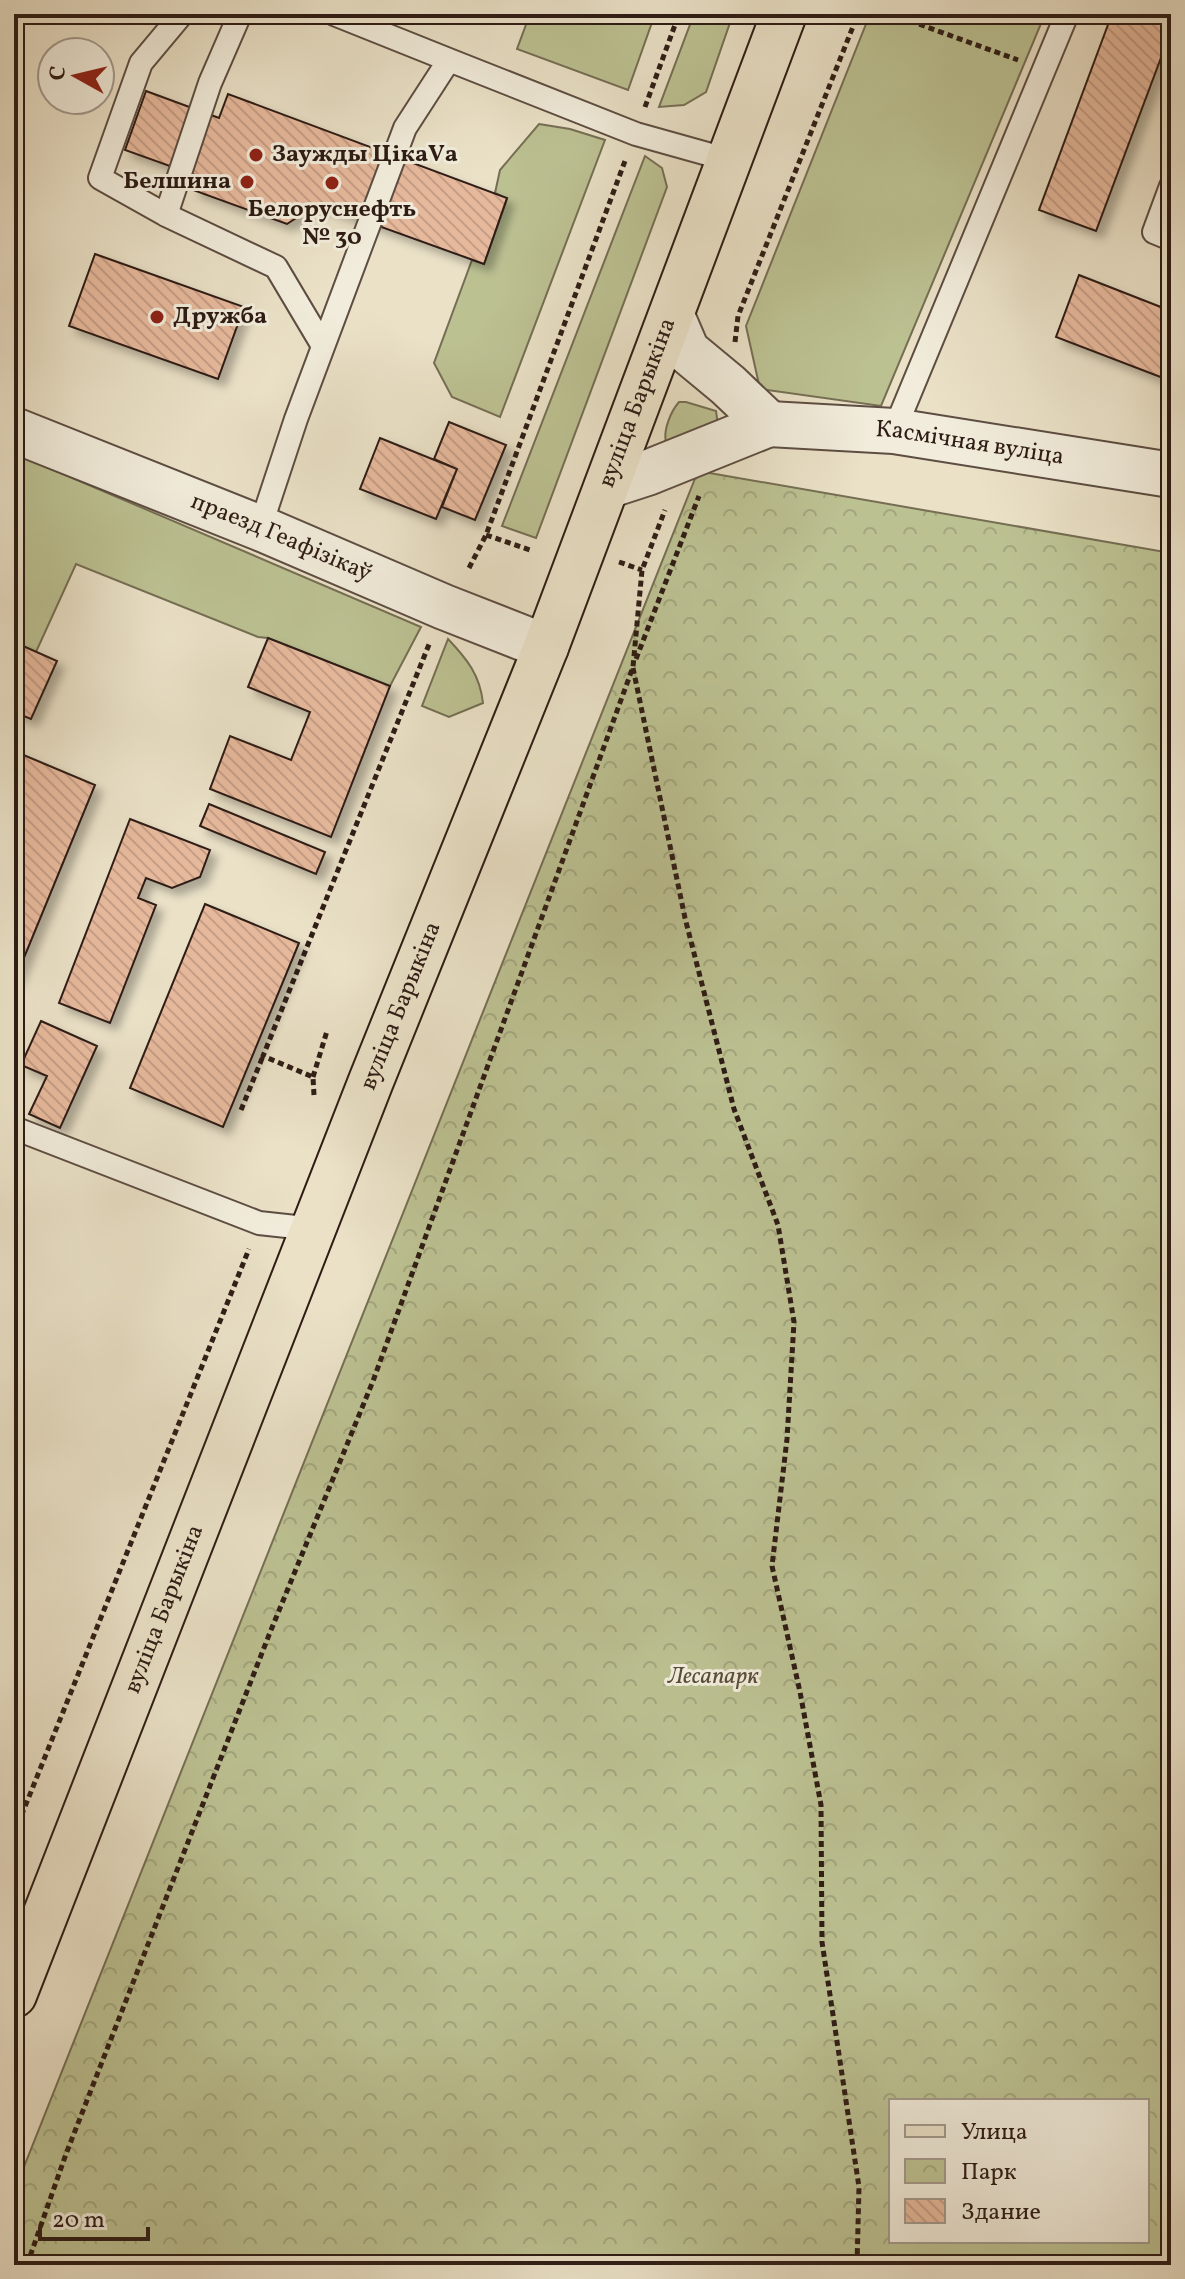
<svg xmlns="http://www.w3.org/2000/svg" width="1185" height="2279" font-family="Vollkorn,serif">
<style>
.green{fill:#bcc192;stroke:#756e54;stroke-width:2}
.park{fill:url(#park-crowns);stroke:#756e54;stroke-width:2;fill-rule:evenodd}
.building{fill:url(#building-back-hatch);stroke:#2e1c15;stroke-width:2;filter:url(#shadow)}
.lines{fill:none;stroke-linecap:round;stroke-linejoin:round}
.lane-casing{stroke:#5d4d42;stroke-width:26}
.street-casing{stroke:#5d4d42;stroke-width:48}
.primary-casing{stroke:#2e1c15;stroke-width:48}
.path{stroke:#2e1c15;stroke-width:5;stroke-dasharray:6 4;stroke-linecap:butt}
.lane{stroke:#f1ecdb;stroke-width:22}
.street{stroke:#f1ecdb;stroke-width:44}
.primary{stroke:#eae1c7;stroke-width:44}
.poi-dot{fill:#8f2418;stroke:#f1ecdb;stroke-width:3}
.labels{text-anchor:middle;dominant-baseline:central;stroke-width:6;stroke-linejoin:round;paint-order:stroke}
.poi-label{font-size:24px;font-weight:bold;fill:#2e1c15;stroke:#f1ecdb;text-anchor:start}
.street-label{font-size:24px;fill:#2e1c15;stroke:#f1ecdb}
.park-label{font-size:24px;font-style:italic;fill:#594e3a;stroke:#f1ecdb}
</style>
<defs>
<pattern id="park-crowns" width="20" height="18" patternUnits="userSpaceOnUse" patternTransform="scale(2)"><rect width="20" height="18" fill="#bcc192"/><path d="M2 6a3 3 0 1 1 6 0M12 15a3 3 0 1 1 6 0" fill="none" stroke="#a2a57d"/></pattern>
<pattern id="building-back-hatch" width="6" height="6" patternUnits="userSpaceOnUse" patternTransform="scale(2)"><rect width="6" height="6" fill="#e6b99c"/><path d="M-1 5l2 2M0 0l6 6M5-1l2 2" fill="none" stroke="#c69e86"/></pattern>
<filter id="shadow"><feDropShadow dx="7" dy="7" stdDeviation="4" flood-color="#0004"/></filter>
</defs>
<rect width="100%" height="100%" fill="#eae1c7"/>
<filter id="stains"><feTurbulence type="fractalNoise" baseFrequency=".0025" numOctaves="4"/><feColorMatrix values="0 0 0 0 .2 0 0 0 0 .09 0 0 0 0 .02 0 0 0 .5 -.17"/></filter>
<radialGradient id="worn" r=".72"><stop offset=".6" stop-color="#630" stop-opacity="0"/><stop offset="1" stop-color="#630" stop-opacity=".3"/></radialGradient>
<!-- green -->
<path class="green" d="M530 14H655L628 90 517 49Z
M694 14H733L706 92 684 105 659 107Z
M870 14H1045L881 406 760 389 746 326Z
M539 124 570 129 605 140 500 417 452 397 434 363 472 260 484 264 507 199 495 193 500 170Z
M645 156 662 168 667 187 536 538 502 526Z
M679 402H686L716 411 718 425 666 442C663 430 671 411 679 402Z
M14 453 421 627 390 686 268 638 258 637 76 564 36 652 14 643Z
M448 639C467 659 480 675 483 703L449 717 422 706Z"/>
<!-- park -->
<path class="park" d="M698 471 1171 553V2265H14V2192ZM891 2101H1147V2241H891Z"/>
<!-- building -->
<path class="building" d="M1112 14H1171V31L1096 231 1039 210Z
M146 91 219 118 228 94 507 198 484 264 318 204 287 224 193 190 198 176 125 150Z
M95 254 244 307 218 379 69 326Z
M1079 275 1171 311V381L1056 337Z
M449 422 506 445 475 520 442 507 457 469 434 459Z
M380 438 457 469 436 519 360 489Z
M268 638 390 686 331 837 210 789 230 736 291 760 310 712 248 687Z
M14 642 57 661 31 719 14 712Z
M14 751 95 785 14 982Z
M209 804 325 852 316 874 200 826Z
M130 819 210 850 200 877 172 888 146 878 138 898 156 905 110 1023 59 1003Z
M205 904 299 943 223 1127 130 1088Z
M41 1021 97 1046 60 1128 29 1114 47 1076 21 1065Z"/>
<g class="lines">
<defs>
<path id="lane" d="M182 14 141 63 100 178 166 215 276 267 323 346
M334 14 449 60
M1171 186 1154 232 1171 239
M166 215 210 83 240 14
M894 431 1067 14
M260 528 296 419 405 128 449 60 636 134 729 160
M14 1128 259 1223 314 1229"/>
<g id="street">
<path id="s1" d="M769 424 894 431 1171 475"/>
<path id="s2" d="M14 430 260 528 444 607 546 647"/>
<path d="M607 486 647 473 769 424 728 385 687 351 672 316"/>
</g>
<g id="primary">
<path id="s3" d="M14 1995 371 1081 546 647 784 14"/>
</g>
</defs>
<!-- lane casing -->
<use href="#lane" class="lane-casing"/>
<!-- street casing -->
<use href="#street" class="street-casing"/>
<!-- primary casing -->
<use href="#primary" class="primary-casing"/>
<!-- path -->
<path class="path" d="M891 14 1018 60
M645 107 679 14
M735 342 738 316 858 14
M486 535 533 551
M619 562 642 570
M469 568 486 535 625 161
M636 659 699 496
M633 668 685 918 734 1109 778 1225 794 1322 787 1439 772 1566 800 1692 821 1805 822 1942 859 2187 857 2265
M313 1077 327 1031
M314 1095 313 1077 263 1056 430 642
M241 1110 263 1056
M14 1834 249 1249
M27 2265 66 2154 269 1635 373 1381 633 667 642 570 665 510"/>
<!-- lane -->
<use href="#lane" class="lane"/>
<!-- street -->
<use href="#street" class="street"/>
<!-- primary -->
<use href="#primary" class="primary"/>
</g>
<!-- markers -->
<g class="poi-dot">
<circle cx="256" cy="155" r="8"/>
<circle cx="247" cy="182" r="8"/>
<circle cx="332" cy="183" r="8"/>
<circle cx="157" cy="317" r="8"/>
</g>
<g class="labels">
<!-- poi labels -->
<g class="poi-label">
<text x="272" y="155">Заужды ЦікаVа</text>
<text x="231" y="182" text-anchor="end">Белшина</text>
<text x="332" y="210" text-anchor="middle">Белоруснефть<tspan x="332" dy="28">№ 30</tspan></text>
<text x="173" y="317">Дружба</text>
</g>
<!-- street labels -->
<g class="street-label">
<text stroke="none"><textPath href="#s3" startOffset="1710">вуліца Барыкіна</textPath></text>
<text stroke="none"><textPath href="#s1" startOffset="202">Касмічная вуліца</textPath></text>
<text stroke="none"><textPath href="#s2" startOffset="288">праезд Геафізікаў</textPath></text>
<text stroke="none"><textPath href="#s3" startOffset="1062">вуліца Барыкіна</textPath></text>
<text stroke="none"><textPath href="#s3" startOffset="414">вуліца Барыкіна</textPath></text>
</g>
<!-- park labels -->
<g class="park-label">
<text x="713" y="1677">Лесапарк</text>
</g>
</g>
<!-- margin -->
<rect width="1185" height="2279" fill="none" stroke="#eae1c7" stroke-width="48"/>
<rect x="16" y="16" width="1153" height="2247" fill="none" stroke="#2e1c15" stroke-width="4"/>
<rect x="24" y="24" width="1137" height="2231" fill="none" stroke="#2e1c15" stroke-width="2"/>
<!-- legend -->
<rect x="889" y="2099" width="260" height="144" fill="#f1ecdb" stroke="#a3998c" stroke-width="2"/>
<rect x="905" y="2125" width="40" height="12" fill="#eae1c7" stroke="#a3998c" stroke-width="2"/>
<text x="961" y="2139" font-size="24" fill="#2e1c15">Улица</text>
<rect x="905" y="2159" width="40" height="24" fill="url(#park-crowns)" stroke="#a3998c" stroke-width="2"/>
<text x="961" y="2179" font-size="24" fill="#2e1c15">Парк</text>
<rect x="905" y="2199" width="40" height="24" fill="url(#building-back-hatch)" stroke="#a3998c" stroke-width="2"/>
<text x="961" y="2219" font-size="24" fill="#2e1c15">Здание</text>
<!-- north arrow -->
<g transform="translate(76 76) rotate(278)"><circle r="38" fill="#f1ecdb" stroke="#a3998c" stroke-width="2"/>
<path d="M0-6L14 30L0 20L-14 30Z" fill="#8f2418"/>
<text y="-12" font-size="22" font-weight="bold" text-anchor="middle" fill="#2e1c15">С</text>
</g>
<!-- scale -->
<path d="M40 2227v12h108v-12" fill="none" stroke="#2e1c15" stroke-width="4"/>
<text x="52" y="2227" font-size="24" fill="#2e1c15" stroke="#f1ecdb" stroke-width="6" paint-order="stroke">20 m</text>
<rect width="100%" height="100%" filter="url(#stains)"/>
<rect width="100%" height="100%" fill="url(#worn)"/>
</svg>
